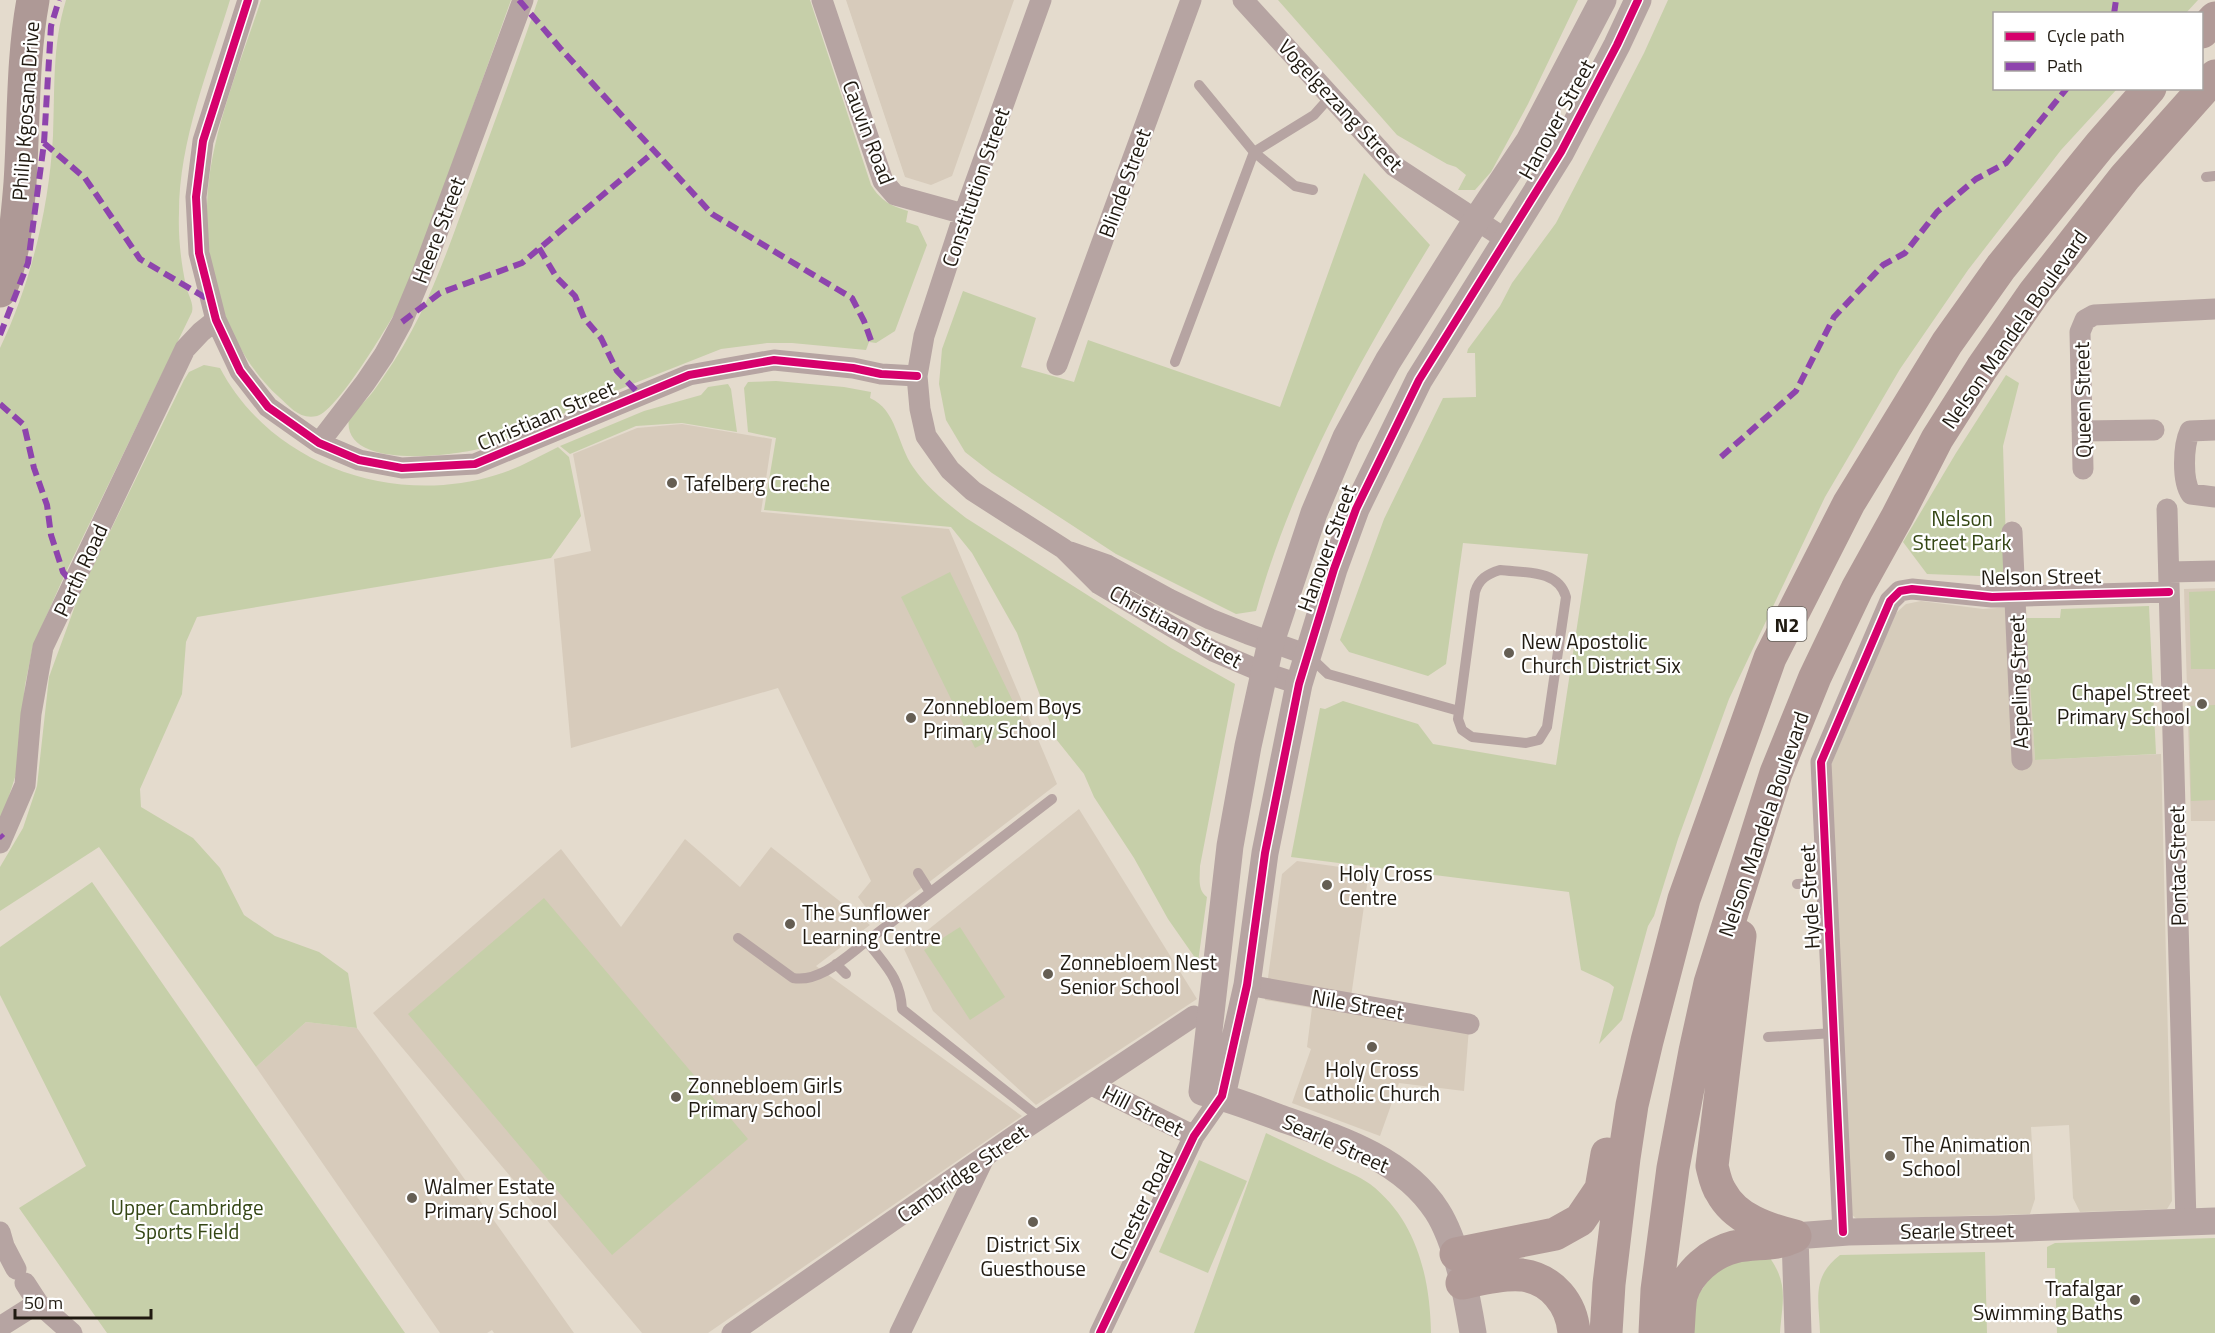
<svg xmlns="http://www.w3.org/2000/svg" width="2215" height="1333" font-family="'Titillium Web',sans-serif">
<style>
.commercial{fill:#d6ccbb}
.education{fill:#d7cbbb}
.green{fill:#c6cfa9}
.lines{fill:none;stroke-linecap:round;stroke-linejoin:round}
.service{stroke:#b6a4a2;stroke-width:10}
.minor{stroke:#b6a4a2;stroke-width:21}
.tertiary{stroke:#b6a4a2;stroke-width:27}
.primary{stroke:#ae9996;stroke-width:33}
.motorway{stroke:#b19a97;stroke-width:33}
.quiet{stroke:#8e44ad;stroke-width:6;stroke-dasharray:12 6;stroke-linecap:butt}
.cycleway-casing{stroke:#fff;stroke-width:11}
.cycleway{stroke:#d6006c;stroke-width:8}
.poi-dot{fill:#655e53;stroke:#fff;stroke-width:2}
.labels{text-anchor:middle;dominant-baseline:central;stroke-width:4.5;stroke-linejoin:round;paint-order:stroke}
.shield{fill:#fff;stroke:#635f58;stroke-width:1.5}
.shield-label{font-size:20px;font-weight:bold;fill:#201a11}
.street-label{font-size:21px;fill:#201a11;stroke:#fff}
.poi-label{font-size:21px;fill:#201a11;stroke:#fff;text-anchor:start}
.park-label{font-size:21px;fill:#354715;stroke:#fff}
</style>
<rect width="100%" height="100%" fill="#e4dbcd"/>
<!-- commercial -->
<path class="commercial" d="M1921 601 1983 609 2026 606 2035 760 2161 754 2172 1201 2167 1209 2080 1212 2073 1198 2069 1125 2031 1127 2035 1199 2030 1214 1857 1219 1852 1215 1831 765 1896 613 1906 604Z"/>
<!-- education -->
<path class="education" d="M846 0H1014L952 176 931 185 905 177Z
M682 424 772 439 761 512 949 529 1057 784 877 922 858 897 871 881 778 688 571 748 554 559 591 551 573 454 637 428Z
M2215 588V821H2191L2184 589Z
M1079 809 1197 999 1036 1105 933 1011 904 949Z
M685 839 740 887 771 847 870 925 816 966 1022 1116 708 1333H642L373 1013 561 849 621 927Z
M1297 861 1369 871 1349 1011 1469 1028 1464 1091 1399 1083 1380 1136 1292 1103 1311 1049 1307 1047 1312 1008 1265 1000 1282 874Z
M306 1022 357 1028 574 1333H494L492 1330 487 1333H440L256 1067Z"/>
<!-- green -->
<path class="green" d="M66 0H230C209 69 179 140 179 213 178 236 181 263 186 286 188 295 194 303 192 312L65 574 33 646 25 685 18 768 0 824V348C31 283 49 208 53 136 55 90 52 45 66 0Z
M261 0H511L405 296C392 318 339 410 317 416 300 420 290 407 279 397 228 351 205 274 207 206 209 137 240 65 261 0Z
M538 0H810L871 185C881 201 891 206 908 211L906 222 918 226 927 245 895 331 876 343 869 342 866 350 792 343H767L721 349 630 385 483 448C452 456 334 472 350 413 365 404 374 391 384 376 427 315 447 251 473 181 495 121 517 61 538 0Z
M1278 0H1578L1528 104 1491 172 1475 190H1458L1466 175 1456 167 1447 164 1397 135Z
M1668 0H2198L2186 13 1994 14V88L2117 89 2061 150 1968 270 1900 369 1825 497 1729 699 1678 839 1654 916 1648 926 1622 1020 1599 1044 1614 987 1609 983 1581 970 1569 892 1291 857 1320 708 1325 709 1343 701 1418 724 1433 744 1556 765 1588 554 1463 543 1446 664 1428 676 1349 652 1340 640 1384 519 1443 398 1476 397 1475 353H1467L1468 349 1500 306 1512 283 1556 223 1644 53Z
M1364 173 1430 245C1360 359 1292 481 1256 611L1236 614 1116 554 992 473 965 452 946 420 939 384 942 349 963 291 1036 318 1021 367 1074 382 1088 340 1280 407Z
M204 365 220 368C271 465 393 507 496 475 517 469 538 457 558 447L569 457 581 516 551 558 197 617 186 642 182 694 140 789 141 807 193 838 220 868 244 915 275 936 319 952 348 973 357 1028 306 1022 256 1067 99 847 0 911V867L23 828 37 786 49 677 79 595 184 380 189 372Z
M2006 375 2019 383 2003 446 2007 577 1927 574 1903 542 1956 453Z
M776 381 844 387 871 392 870 398C897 410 897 444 913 467 927 488 947 503 966 518L1171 648 1235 684 1200 866C1200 877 1197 890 1207 897L1198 962 1168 919 1134 858 1094 797 1084 774 1056 739 1017 633 972 553 951 527 764 510 776 438 748 432 744 388 748 382Z
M728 384 731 389 737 432 682 423 636 426 570 454 560 446 644 411 701 395 708 387Z
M950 572 1024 724 975 748 901 597Z
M2215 591V669H2191L2189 592Z
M2149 606 2156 754 2035 760 2026 618H2060L2061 609Z
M2215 705V800L2191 801 2189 706Z
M92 882 405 1333H107L19 1208 86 1166 0 995V947Z
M544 898 748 1139 612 1255 408 1014Z
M960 927 1005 997 970 1020 924 950Z
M1266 1133C1289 1144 1311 1154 1333 1165 1345 1171 1359 1176 1370 1184 1417 1220 1430 1278 1431 1333H1194Z
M1199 1160 1247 1181 1208 1273 1159 1252Z
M2215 1238V1333H2057L2055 1268H2047V1247L2055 1243Z
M1985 1252 1987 1333H1820C1819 1300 1811 1277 1840 1255Z
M1770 1258C1789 1285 1782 1303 1780 1333H1685L1690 1307 1720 1263Z"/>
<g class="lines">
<!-- service -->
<path class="service" d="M1199 85 1254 152 1295 186 1313 190
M2206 177 2215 176
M1175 362 1254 152 1314 115 1330 97
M1500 570C1524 573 1558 569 1566 597L1547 727 1539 740 1526 743 1472 737 1462 730 1458 719 1475 592C1479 579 1487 574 1500 570Z
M1309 656 1328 674 1459 711
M918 873 930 892
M1797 884 1826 883
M738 938 793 978C820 983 847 956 867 941
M836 964 846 974
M1768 1037 1834 1033
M1040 1118 902 1009C900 977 885 966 867 941L1052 799"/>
<!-- minor -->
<path class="minor" d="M248 0 203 141 196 197 199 253 216 320 240 371 268 407 319 443 359 460 402 468 475 464 689 375 774 360 853 368 881 374 917 376
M822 0 883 181 895 195 964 214
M1041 0 964 214 924 336 917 376 920 409 926 436 950 470 973 491 1064 549 1099 584 1213 651 1265 673 1299 684
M1243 0 1394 166 1507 240
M1057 365 1191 0
M2215 430 2190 431C2183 446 2182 481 2191 494L2215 497
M2082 431 2154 430
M319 443 365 383 384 355 402 322 422 274 523 0
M2083 469 2080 332 2085 320 2094 315 2215 309
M2167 509 2186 1222
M2012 532 2022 760
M1070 552 1107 565 1169 599 1210 619 1248 634 1308 655
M2169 572 2215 571
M0 843 25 785 31 714 43 647 185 349 201 332 216 320
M1247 985 1469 1024
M1092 1085 1194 1136
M0 1232 4 1246 16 1269
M1843 1232 1821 762 1890 601 1900 591 1912 589 1992 597 2169 592
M25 1283 38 1303 72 1333
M0 1327 38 1303
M732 1333 1014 1136 1194 1016
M900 1333 984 1158
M1100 1333 1194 1136 1222 1096"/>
<!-- tertiary -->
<path class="tertiary" d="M1222 1096 1247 985 1265 853 1299 684 1334 569 1356 509 1419 380 1561 152 1617 45 1638 0
M1473 1333C1467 1297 1457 1242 1437 1211 1403 1158 1337 1138 1280 1118 1254 1108 1229 1098 1202 1092L1230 846 1248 746 1271 642 1314 513 1346 437 1388 361 1477 219 1529 141 1603 0
M1798 1333 1795 1236 1848 1232 1999 1229 2215 1221"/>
<!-- primary -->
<path class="primary" d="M0 291C14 257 17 220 20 183 24 122 22 60 33 0"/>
<!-- motorway -->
<path class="motorway" d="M2202 32 2215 18
M1740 936 1712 1166C1714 1174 1716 1185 1721 1192 1735 1219 1767 1229 1795 1236
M1456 1254 1555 1234 1580 1220 1601 1189 1607 1154
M1462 1283C1481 1279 1503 1273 1522 1275 1552 1279 1572 1304 1574 1333
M1606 1333 1609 1284 1624 1158 1632 1105 1647 1041 1684 899 1770 658 1849 503 1947 343 2001 267 2100 145 2150 88
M1655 1333 1657 1290 1673 1168 1695 1051 1710 983 1776 773 1815 677 1857 589 1897 517 1937 439 1982 368 2034 293 2125 177 2215 76
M1678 1333C1679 1321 1679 1307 1681 1296 1688 1272 1711 1253 1734 1247 1754 1242 1774 1246 1793 1237"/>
<!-- quiet -->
<path class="quiet" d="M519 0 560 48 712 214 852 298 864 321 873 346
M2114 14 2116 0
M44 143 85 178 140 259 206 298
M539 248 557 278 575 296 584 318 601 338 617 371 640 395
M402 322 440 293 522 263 655 151
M0 335 28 263 44 143 51 26 59 0
M0 404 24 425 34 468 47 505 51 535 63 572 73 584
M1721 457 1796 391 1834 317 1883 265 1905 253 1937 212 1976 179 2006 163 2067 88
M0 835 3 838"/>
<defs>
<path id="cycleway" d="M248 0 203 141 196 197 199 253 216 320 240 371 268 407 319 443 359 460 402 468 475 464 689 375 774 360 853 368 881 374 917 376
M1843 1232 1821 762 1890 601 1900 591 1912 589 1992 597 2169 592
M1100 1333 1194 1136 1222 1096 1247 985 1265 853 1299 684 1334 569 1356 509 1419 380 1561 152 1617 45 1638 0"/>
</defs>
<!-- cycleway casing -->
<use href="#cycleway" class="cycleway-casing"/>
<!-- cycleway -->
<use href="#cycleway" class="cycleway"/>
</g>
<!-- markers -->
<g class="poi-dot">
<circle cx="672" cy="483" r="6"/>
<circle cx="1509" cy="653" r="6"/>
<circle cx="2202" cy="704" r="6"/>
<circle cx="911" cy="718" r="6"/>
<circle cx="1327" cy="885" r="6"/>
<circle cx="790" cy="924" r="6"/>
<circle cx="1048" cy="974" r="6"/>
<circle cx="1372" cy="1047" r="6"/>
<circle cx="676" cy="1097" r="6"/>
<circle cx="1890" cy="1156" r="6"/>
<circle cx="412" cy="1198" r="6"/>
<circle cx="1033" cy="1222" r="6"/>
<circle cx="2135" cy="1300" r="6"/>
</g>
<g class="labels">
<!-- shield labels -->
<rect class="shield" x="1767.5" y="607" width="39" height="34" rx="4.5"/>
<g class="shield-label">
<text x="1787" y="624">N2</text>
</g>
<!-- street labels -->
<g class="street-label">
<text transform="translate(1341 105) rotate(47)">Vogelgezang Street</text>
<text transform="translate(25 111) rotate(-86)">Philip Kgosana Drive</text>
<text transform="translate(1556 119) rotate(-61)">Hanover Street</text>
<text transform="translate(869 132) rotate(69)">Cauvin Road</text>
<text transform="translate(1124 183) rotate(-70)">Blinde Street</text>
<text transform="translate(975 187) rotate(-71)">Constitution Street</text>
<text transform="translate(438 230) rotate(-69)">Heere Street</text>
<text transform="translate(2014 329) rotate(-55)">Nelson Mandela Boulevard</text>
<text transform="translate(2082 400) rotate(-91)">Queen Street</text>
<text transform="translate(546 415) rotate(-23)">Christiaan Street</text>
<text transform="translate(1326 548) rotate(-70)">Hanover Street</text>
<text transform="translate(80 570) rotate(-65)">Perth Road</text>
<text transform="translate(2041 576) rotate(-1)">Nelson Street</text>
<text transform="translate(1176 626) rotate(29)">Christiaan Street</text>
<text transform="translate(2018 682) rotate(-92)">Aspeling Street</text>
<text transform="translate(1763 824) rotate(-71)">Nelson Mandela Boulevard</text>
<text transform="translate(2177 866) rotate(-91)">Pontac Street</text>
<text transform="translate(1809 897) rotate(-93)">Hyde Street</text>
<text transform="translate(1358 1004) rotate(10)">Nile Street</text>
<text transform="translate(1143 1110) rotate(27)">Hill Street</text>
<text transform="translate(1336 1143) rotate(24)">Searle Street</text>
<text transform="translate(962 1173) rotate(-35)">Cambridge Street</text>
<text transform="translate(1141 1205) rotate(-64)">Chester Road</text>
<text transform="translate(1957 1230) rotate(-1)">Searle Street</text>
</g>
<!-- poi labels -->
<g class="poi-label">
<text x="684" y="483">Tafelberg Creche</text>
<text x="1521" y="641">New Apostolic<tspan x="1521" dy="24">Church District Six</tspan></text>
<text x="2190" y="692" text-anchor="end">Chapel Street<tspan x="2190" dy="24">Primary School</tspan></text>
<text x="923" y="706">Zonnebloem Boys<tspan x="923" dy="24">Primary School</tspan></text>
<text x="1339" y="873">Holy Cross<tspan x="1339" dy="24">Centre</tspan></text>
<text x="802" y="912">The Sunflower<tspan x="802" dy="24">Learning Centre</tspan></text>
<text x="1060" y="962">Zonnebloem Nest<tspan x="1060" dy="24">Senior School</tspan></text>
<text x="1372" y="1069" text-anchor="middle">Holy Cross<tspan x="1372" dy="24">Catholic Church</tspan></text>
<text x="688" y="1085">Zonnebloem Girls<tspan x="688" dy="24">Primary School</tspan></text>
<text x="1902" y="1144">The Animation<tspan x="1902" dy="24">School</tspan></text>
<text x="424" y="1186">Walmer Estate<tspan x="424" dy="24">Primary School</tspan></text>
<text x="1033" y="1244" text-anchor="middle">District Six<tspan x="1033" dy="24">Guesthouse</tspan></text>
<text x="2123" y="1288" text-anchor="end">Trafalgar<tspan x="2123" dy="24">Swimming Baths</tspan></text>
</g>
<!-- park labels -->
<g class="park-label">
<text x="1962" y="518">Nelson<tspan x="1962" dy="24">Street Park</tspan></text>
<text x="187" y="1207">Upper Cambridge<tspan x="187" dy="24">Sports Field</tspan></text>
</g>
</g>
<!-- legend -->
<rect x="1993" y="12" width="210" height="78" fill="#ffffff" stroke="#a6a3a0" stroke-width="1.5"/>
<rect x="2005" y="32" width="30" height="9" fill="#d6006c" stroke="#a6a3a0" stroke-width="1.5"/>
<text x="2047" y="42" font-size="18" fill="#201a11">Cycle path</text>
<rect x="2005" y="62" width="30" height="9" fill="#8e44ad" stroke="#a6a3a0" stroke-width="1.5"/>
<text x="2047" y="72" font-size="18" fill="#201a11">Path</text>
<!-- scale -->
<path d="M15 1309v9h136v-9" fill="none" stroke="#201a11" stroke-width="3"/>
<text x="24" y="1309" font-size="18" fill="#201a11" stroke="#ffffff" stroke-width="4.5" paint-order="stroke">50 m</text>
</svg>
